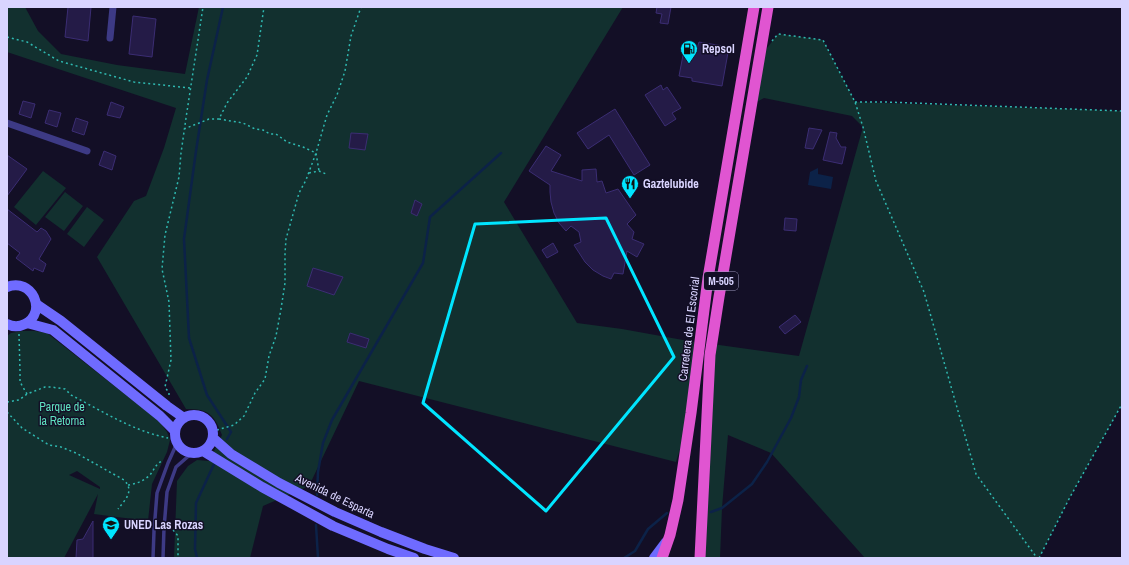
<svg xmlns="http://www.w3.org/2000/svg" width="1129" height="565" font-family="'Archivo Narrow',sans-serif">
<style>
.green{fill:#12302f;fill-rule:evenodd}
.water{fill:#0c2248}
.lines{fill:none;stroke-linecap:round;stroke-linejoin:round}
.stream{stroke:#0c2248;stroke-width:2.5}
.building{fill:#241b47;stroke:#3b2d73}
.path{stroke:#2fb8b0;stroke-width:1.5;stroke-dasharray:2 3;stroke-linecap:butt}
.service{stroke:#3d3a85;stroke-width:3.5}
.minor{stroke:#3d3a85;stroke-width:7}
.secondary{stroke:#6f6bff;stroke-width:10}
.trunk{stroke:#e055d1;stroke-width:11}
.marked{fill:none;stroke:#00e5ff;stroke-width:3;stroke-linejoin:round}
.labels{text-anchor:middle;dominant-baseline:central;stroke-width:3;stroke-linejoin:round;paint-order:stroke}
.shield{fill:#130f26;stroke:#9e99be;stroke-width:1}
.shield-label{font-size:11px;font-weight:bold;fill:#d9d4ff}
.poi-label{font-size:12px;font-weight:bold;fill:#d9d4ff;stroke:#130f26;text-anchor:start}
.street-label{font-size:12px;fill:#d9d4ff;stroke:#130f26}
.park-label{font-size:12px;fill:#5fe0c0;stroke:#130f26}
</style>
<rect width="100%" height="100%" fill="#130f26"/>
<!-- green -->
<path class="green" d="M7 7H25L38 31 61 54 117 65 185 74 199 7H623L504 202 577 323 622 329 694 342 691 413 676 462 359 381 309 486 263 506 250 558H174L177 481 188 466 197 460 209 461 222 435C214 414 209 409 186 409L97 257 134 201 146 196 164 148 176 108 7 52Z
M778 34 823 40 855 102 1122 111V404L1070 497 1039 558H865L771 453 728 435 722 508 720 558H700L712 344 799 356 863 127 852 116 764 98 751 105 767 48Z
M43 171 66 188 36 225 14 207Z
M65 192 83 206 64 231 45 217Z
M87 207 104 220 84 247 67 234Z
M22 331H35L47 333 159 421 167 432 170 440 167 452 152 484 148 521 94 514 98 494 64 558H7V336L11 333ZM77 471 100 487V489L69 475Z"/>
<!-- water -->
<path class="water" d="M818 168V174L833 177 831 189 808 185 810 172Z"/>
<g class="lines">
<!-- stream -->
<path class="stream" d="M223 7 207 80 196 151 184 239 189 338 207 395 231 432 227 439
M317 495 318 472 323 443 332 420 423 263 430 217 501 153
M711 512 722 508 752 484 767 462 791 418 799 397 801 380 807 366
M316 525 318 558
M197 558 195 549 196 503 215 462
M624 558 635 551 648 529 667 513"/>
</g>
<!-- building -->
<path class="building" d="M68 7H91L88 41 65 37Z
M657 7H671L668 24 660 23 662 14 656 13Z
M133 16 156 19 152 57 129 54Z
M699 42 729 47 722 86 692 81V78L679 76 684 50 696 52Z
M661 85 663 90 667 87 681 108 672 113 676 119 665 126 645 95Z
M23 101 35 104 31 118 19 114Z
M111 102 124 107 120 118 107 115Z
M615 109 650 165 634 175 609 135 588 149 577 133Z
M49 110 61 113 57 127 45 123Z
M76 118 88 122 84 135 72 131Z
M809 128 822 130 813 149 805 148Z
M830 132 837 133 836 138 841 147H846L842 164 823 160Z
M351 133 368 134 365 150 349 148Z
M546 146 561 155 551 171 582 181V170L596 169 597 182 602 181 606 193 618 189 636 215 627 224 634 232 632 239 644 244 637 257 627 251 623 274 614 273 611 279 603 276 593 270 585 262 574 245 581 242 579 232 571 226 566 231 559 223 554 213 551 202 550 192V185L529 171Z
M104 151 116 156 112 170 99 165Z
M7 155 27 169 7 196Z
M415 200 422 204 417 216 411 213Z
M7 209 37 232 41 228 46 231 51 239 39 259 46 264 43 272 34 268 33 271 16 258 20 253 7 243Z
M785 218 797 219 796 231 784 230Z
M553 243 558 252 547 258 542 250Z
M313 268 343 277 334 295 307 286Z
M795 315 801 322 785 334 779 327Z
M350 333 369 339 366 348 347 342Z
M93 521V558H76L77 540 83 539Z"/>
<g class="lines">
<!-- path -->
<path class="path" d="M7 37 27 42 59 61 134 82 190 88
M772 41 778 34 823 40 855 102 863 127 876 181 924 292 976 474 1037 558
M855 102H886L1122 111
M219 119 243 123 255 129 263 130 270 134H276L287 142 303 147 316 153 319 171
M184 129 209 119H219L227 103 247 77 257 55 264 7
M309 173 319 171 326 174
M19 334 20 371V382L27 394
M169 395V393L165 387 171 360 169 302 162 269 165 235 179 177 181 153 186 118 203 7
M7 402 19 400 27 394 45 387H51L65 389 71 395C102 411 133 431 168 438
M7 412 22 428 49 445 61 447 76 453 124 480C135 491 125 500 118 509
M217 430 234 425 244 416 255 393 265 379 269 356 276 336 281 309 285 283V253L286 239 299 193 306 180 316 153 327 115 337 95 345 71 351 36 361 7
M128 485C136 484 143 481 149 476 154 471 155 464 162 461
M170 526 178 536V558
M1039 558 1070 497 1122 404"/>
<!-- service -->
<path class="service" d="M153 558 154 531 157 493 168 463 177 443
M163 558 164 528 167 492 176 467 192 453"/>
<!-- minor -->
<path class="minor" d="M110 38 113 7
M7 123 87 151"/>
<!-- secondary -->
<path class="secondary" d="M7 287C32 277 48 312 25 324 19 327 13 327 7 324
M36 304 61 321 167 406 184 418
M27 323 53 330 160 416 175 431
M175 434a19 19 0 1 1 38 0a19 19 0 1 1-38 0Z
M213 438 231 454 279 483 335 512 381 532 425 549 454 558
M203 451 262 487 333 526 388 549 414 558
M654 558 666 542"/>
<!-- trunk -->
<path class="trunk" d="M662 558 670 535 678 500 691 413 708 278 754 7
M700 558 710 355 719 297 768 7"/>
</g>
<!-- marked area -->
<path class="marked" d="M606 218 674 357 546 511 423 403 475 224Z"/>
<!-- icons -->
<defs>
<symbol id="fuel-pin" viewBox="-11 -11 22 30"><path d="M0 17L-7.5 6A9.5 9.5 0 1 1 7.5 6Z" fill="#00e5ff" stroke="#130f26"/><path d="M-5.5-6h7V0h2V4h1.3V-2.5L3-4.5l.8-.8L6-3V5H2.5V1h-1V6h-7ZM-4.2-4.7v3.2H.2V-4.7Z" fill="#111"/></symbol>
<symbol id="restaurant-pin" viewBox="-11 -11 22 30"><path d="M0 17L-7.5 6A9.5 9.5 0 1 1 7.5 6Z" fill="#00e5ff" stroke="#130f26"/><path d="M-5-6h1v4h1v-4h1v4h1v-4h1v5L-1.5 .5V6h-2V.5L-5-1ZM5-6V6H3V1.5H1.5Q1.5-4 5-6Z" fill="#111"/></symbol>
<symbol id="university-pin" viewBox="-11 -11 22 30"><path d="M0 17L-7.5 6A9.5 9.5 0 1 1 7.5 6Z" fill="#00e5ff" stroke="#130f26"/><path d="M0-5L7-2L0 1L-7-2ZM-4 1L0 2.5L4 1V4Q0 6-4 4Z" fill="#111"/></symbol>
</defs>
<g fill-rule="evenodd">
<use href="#fuel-pin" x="679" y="39" width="20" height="27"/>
<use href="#restaurant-pin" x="620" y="174" width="20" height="27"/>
<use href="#university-pin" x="101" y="515" width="20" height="27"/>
</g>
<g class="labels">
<!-- shield labels -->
<rect class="shield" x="704" y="272" width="34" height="18" rx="3"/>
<g class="shield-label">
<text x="721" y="281">M-505</text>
</g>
<!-- poi labels -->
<g class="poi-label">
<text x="702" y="49">Repsol</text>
<text x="643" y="184">Gaztelubide</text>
<text x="124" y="525">UNED Las Rozas</text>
</g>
<!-- street labels -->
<g class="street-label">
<text transform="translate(689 329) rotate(-83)">Carretera de El Escorial</text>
<text transform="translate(335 496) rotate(26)">Avenida de Esparta</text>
</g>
<!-- park labels -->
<g class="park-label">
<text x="62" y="407">Parque de<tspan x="62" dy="14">la Retorna</tspan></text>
</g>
</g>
<!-- border -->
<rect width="1129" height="565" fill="none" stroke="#d9d4ff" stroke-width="16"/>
</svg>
